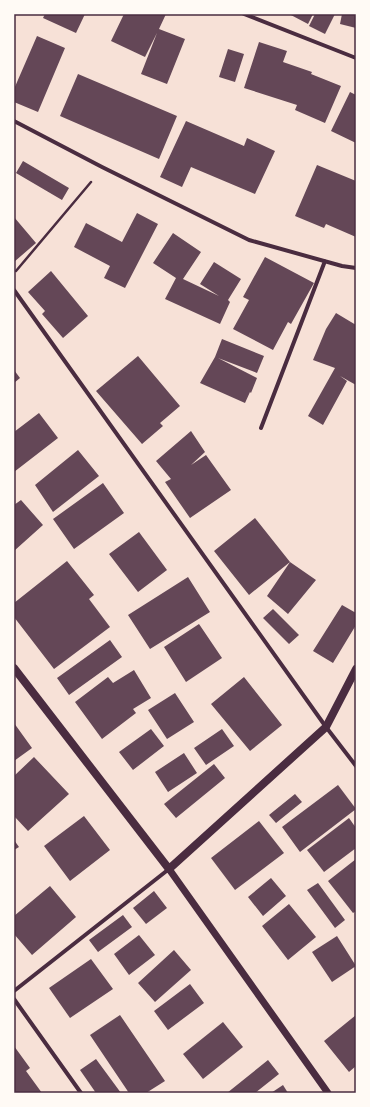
<svg xmlns="http://www.w3.org/2000/svg" width="370" height="1107" font-family="'Fira Sans Condensed',sans-serif">
<style>
.building{fill:#644757}
.lines{fill:none;stroke-linecap:round;stroke-linejoin:round}
.path{stroke:#4a2c40;stroke-width:2.5}
.minor{stroke:#4a2c40;stroke-width:4}
.tertiary{stroke:#4a2c40;stroke-width:7}
.secondary{stroke:#4a2c40;stroke-width:8}
.neatline{fill:none;stroke:#4a2c40;stroke-width:1.5}
</style>
<rect width="100%" height="100%" fill="#f7e1d7"/>
<!-- building -->
<path class="building" d="M45 14H85L76 33 43 18Z
M124 14H166L159 29 185 39 167 84 141 74 157 33 145 57 111 41Z
M289 14H313L308 24Z
M315 14H335L325 34 309 26Z
M342 14H356V28L340 24Z
M37 36 65 48 38 112 14 102V89Z
M259 42 287 51 283 62 312 72 311 74 341 86 325 123 295 110 297 105 244 88Z
M228 49 244 54 235 82 219 77Z
M78 74 177 116 159 159 60 116Z
M350 92 356 95V143L331 131Z
M186 121 244 146 247 138 275 151 255 194 191 167 182 187 160 177Z
M23 161 69 188 62 200 16 173Z
M317 165 356 181V237L326 224 324 228 295 216Z
M137 213 158 224 125 288 104 278 113 260 110 266 74 247 86 223 122 242Z
M14 217 36 243 14 262Z
M173 233 201 252 183 279 219 296 200 284 214 262 241 279 228 300 230 302 220 324 165 299 176 278 153 263Z
M265 257 314 283 291 324 288 322 273 350 233 329 249 300 243 297Z
M51 271 88 316 63 338 42 314 45 311 28 292Z
M336 313 356 325V385L340 376 347 381 323 425 308 416 335 368 313 360 326 329Z
M222 339 264 356 257 373 218 358 257 378 251 393 250 392 245 403 200 383 215 357Z
M138 356 180 406 160 423 163 426 142 444 96 391Z
M14 370 20 378 14 383Z
M39 413 58 438 14 472V432Z
M191 431 205 452 191 465 206 455 231 490 190 518 165 482 171 479 156 461Z
M78 450 99 476 53 512 35 485Z
M103 483 124 513 74 549 53 519Z
M21 500 43 525 14 551V505Z
M255 518 290 562 316 580 288 614 267 596 290 562 249 595 214 551Z
M139 532 167 570 138 592 109 554Z
M67 561 94 595 89 599 110 627 54 669 14 617V603Z
M188 577 210 612 150 649 128 615Z
M342 605 356 613V625L333 663 313 651Z
M273 609 299 635 289 644 263 618Z
M199 624 222 658 186 682 164 647Z
M110 640 122 657 69 695 57 678Z
M134 670 151 698 133 709 136 713 102 739 75 702 108 677 113 683Z
M244 677 282 725 250 751 211 704Z
M175 693 194 722 167 739 148 710Z
M14 723 32 748 14 761Z
M151 729 164 746 133 770 119 752Z
M222 729 234 746 206 765 194 748Z
M184 753 197 773 168 792 155 772Z
M34 757 69 794 28 831 14 816V776Z
M214 764 225 778 176 818 164 804Z
M338 785 356 809 300 852 282 827Z
M295 794 302 802 276 823 269 815Z
M84 816 110 850 70 881 44 846Z
M349 818 356 828V848L324 872 307 850Z
M259 821 284 853 235 890 211 858Z
M14 840 19 847 14 850Z
M356 859V911L353 913 328 881Z
M271 878 286 896 263 916 248 897Z
M318 883 345 920 335 928 307 890Z
M50 886 76 917 32 955 14 934V916Z
M154 891 167 908 146 924 133 908Z
M289 904 316 937 288 960 262 926Z
M123 915 132 927 98 952 89 940Z
M139 935 155 955 129 975 114 954Z
M337 936 356 966 332 982 312 952Z
M174 950 191 970 155 1002 138 983Z
M91 959 113 989 70 1018 49 988Z
M190 984 204 1003 168 1030 154 1011Z
M120 1015 165 1081 146 1093H129L90 1035Z
M356 1015V1066L349 1072 324 1041Z
M223 1022 243 1047 203 1079 183 1054Z
M14 1046 30 1068 26 1071 42 1093H14Z
M96 1059 121 1093H96L80 1070Z
M268 1060 279 1074 255 1093H227Z
M283 1085 288 1093H271Z"/>
<g class="lines">
<!-- path -->
<path class="path" d="M16 271 91 182"/>
<!-- minor -->
<path class="minor" d="M244 14 356 58
M14 121 102 167 249 240 342 266 356 268
M14 290 326 727 356 766
M261 428 325 261
M14 991 169 869
M14 999 81 1093"/>
<!-- tertiary -->
<path class="tertiary" d="M169 869 328 1093"/>
<!-- secondary -->
<path class="secondary" d="M14 668 169 869 326 727 356 669"/>
</g>
<!-- border -->
<rect width="370" height="1107" fill="none" stroke="#fffaf5" stroke-width="30"/>
<rect x="15" y="15" width="340" height="1077" class="neatline"/>
</svg>
